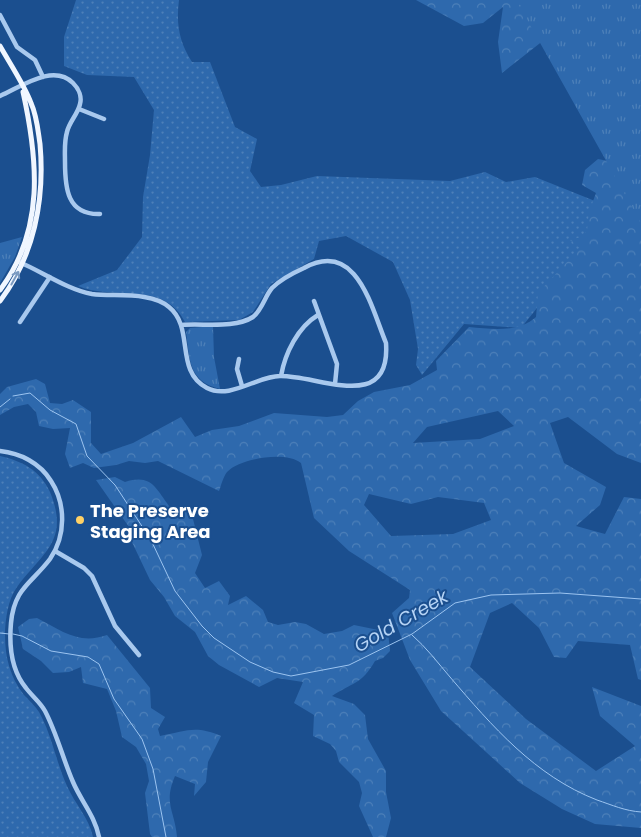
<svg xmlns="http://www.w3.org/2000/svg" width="641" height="837" font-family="Poppins,sans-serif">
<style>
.grass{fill:url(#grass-dots)}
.forest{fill:url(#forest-crowns);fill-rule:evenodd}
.park{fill:url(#park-tufts)}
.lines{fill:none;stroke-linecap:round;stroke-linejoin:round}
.stream{stroke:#9cc4f0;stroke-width:1}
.minor{stroke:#a9c9ee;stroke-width:4.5}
.major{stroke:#f0f6ff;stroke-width:5}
.oneway{stroke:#7b9ac1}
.poi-dot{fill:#ffd166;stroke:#1b4f8f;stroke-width:2}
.labels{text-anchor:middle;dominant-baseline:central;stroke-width:4;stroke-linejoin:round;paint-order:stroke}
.poi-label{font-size:18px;font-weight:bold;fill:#fff;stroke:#1b4f8f;text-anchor:start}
.water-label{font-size:19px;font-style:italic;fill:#b5d3f5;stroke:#1b4f8f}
</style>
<defs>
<pattern id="grass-dots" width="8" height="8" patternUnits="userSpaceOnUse" patternTransform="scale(1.25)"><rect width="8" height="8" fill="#2e69ad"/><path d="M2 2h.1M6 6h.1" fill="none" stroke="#4d80b9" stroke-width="1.8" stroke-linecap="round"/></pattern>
<pattern id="forest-crowns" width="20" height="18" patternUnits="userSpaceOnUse" patternTransform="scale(1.25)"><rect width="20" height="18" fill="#2e69ad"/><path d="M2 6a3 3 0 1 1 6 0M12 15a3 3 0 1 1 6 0" fill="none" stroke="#4d80b9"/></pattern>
<pattern id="park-tufts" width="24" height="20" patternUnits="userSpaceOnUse" patternTransform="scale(1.25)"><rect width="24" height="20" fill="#2e69ad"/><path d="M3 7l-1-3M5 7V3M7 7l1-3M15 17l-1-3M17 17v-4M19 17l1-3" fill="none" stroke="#4d80b9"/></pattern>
</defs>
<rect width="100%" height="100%" fill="#1b4f8f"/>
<!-- grass -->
<path class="grass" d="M76 0H179C176 24 179 42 192 62H210L235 127 257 139 250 171 261 187 281 185 317 176 450 181 485 172 506 182 535 177 595 201 590 250 557 283 521 328 464 324 422 375 416 365 418 349 410 300 393 262 346 236 319 241 314 259 271 284 253 312 239 320 185 322C164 280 113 301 78 286L117 270 142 237 143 197 150 155 154 110 134 77 87 75 64 66V37Z
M0 456C22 461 40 470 50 492 70 541 43 552 17 587 8 599 5 620 5 635 5 657 10 677 24 695 29 700 35 706 39 712 52 735 56 762 67 786 75 804 89 818 93 837H0Z"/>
<!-- forest -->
<path class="forest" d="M416 0H641L558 29 502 73 498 42 503 7 483 23 464 26Z
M598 159 618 163 641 201V463L617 454 568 417 550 423 564 463 606 487 600 505 576 526 605 534 624 497 641 499V680L638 679 630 645 578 641 566 658 554 657 539 628 512 603 490 613 470 667 526 719 596 771 635 746 600 716 592 687 641 706V828L595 824 562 809 520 783 441 711 410 660 392 613 409 598 410 590 349 551 314 518 301 463C286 451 240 458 227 472 223 477 221 486 219 491L158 461 145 463 129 461 116 465 94 468 83 463 70 468 65 454 70 428 53 429 39 426 36 412 28 404 14 407 0 415V394L7 387 36 379 45 384 50 403 62 404 73 400 91 412V443L101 454 133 443 181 417 195 437 212 430 239 426 274 413 327 417 343 415 358 401 374 392 410 385 437 370 436 361 469 327C492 329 518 333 536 317L538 293 580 248 570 240 581 237 587 231 589 212 596 193 582 185 585 170ZM498 411 514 426 480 439 413 443 427 427ZM369 494 411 504 438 497 484 503 491 520 453 534 391 536 364 505Z
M115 477 125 482C151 474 155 487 169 506L186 507 191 511 202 555 195 573 205 588 219 581 230 596 228 605 246 596 263 610 268 622 278 625 295 622 306 624 324 634 342 631 354 625 388 632 390 651 383 658 375 661C361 685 353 682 332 696L354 704 365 715 368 739 386 771V792L391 818 386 837H373L359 806 362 793 359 782 339 762 336 751 330 744 313 736 314 715 294 703 303 682 277 678 259 687 219 665 208 656 195 632 175 616 164 597 150 580 130 538 129 527 96 480Z
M37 618C62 631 79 645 107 635L150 688 151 708 165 717 158 729 160 736C187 731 195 725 221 736L208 762 206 782 194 796 195 784 175 776C163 804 175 811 177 837H152L150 834 145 793 149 781 146 764 136 747 122 737 116 711 107 689 83 683 81 667 69 672 53 673 41 661 23 649 18 627 29 619Z"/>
<!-- park -->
<path class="park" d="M516 0H641V223Z
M22 237 15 257 0 283V243Z
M213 326 214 357 220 389C188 381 190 360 186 332L190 328Z"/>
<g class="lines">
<!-- stream -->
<path class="stream" d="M13 396 30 393 50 410 76 424 87 456 115 485 151 540 175 591 202 626 214 638 250 662 273 672 291 676 349 665 412 634 455 603 491 595 560 593 641 599
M0 407 10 399
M0 633 9 634
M13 634 22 636 51 651 88 657 99 664 114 699 142 739 153 769 166 837
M412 635C426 647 438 663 450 677 492 726 535 776 597 800 612 805 625 811 641 812"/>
<!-- minor -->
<path class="minor" d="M0 15 17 47 35 60 43 77
M0 96C21 87 53 63 73 83 79 89 82 97 80 104 78 114 69 122 67 132 64 142 65 152 65 162 65 188 67 215 100 214
M79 109 104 119
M19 262C41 271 68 290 92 294 114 297 151 291 169 307 195 328 174 371 207 388 230 400 257 376 280 376 318 375 391 414 386 343 371 307 357 239 304 268 293 273 281 279 272 288 265 296 262 310 253 317 234 329 203 323 182 325
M314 301 337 364 335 384
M20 322 50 277
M239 359 237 369 242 386
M281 376C285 353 298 327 318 315
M0 451C20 453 40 463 51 481 66 504 66 536 50 559 32 583 14 588 11 623 9 645 11 670 26 688 32 696 40 702 45 711 57 734 63 759 73 782 81 801 95 816 99 837
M55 551 84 568 92 576 115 626 139 655"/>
<!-- major -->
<path class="major" d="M0 46C9 62 25 86 31 103 37 116 38 131 40 144 45 200 34 256 0 301
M0 290C45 230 38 160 23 92"/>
</g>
<!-- one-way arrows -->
<defs><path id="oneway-shaft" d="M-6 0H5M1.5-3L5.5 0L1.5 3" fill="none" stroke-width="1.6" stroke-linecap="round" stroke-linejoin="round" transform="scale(1.25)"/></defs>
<use class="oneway" href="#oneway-shaft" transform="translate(15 278) rotate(-61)"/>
<!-- markers -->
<circle class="poi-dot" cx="80" cy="520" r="5"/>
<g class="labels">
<!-- poi labels -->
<g class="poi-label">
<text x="90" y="510">The Preserve<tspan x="90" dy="21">Staging Area</tspan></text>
</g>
<!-- water labels -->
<g class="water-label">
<text transform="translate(401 621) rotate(-30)">Gold Creek</text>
</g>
</g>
</svg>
